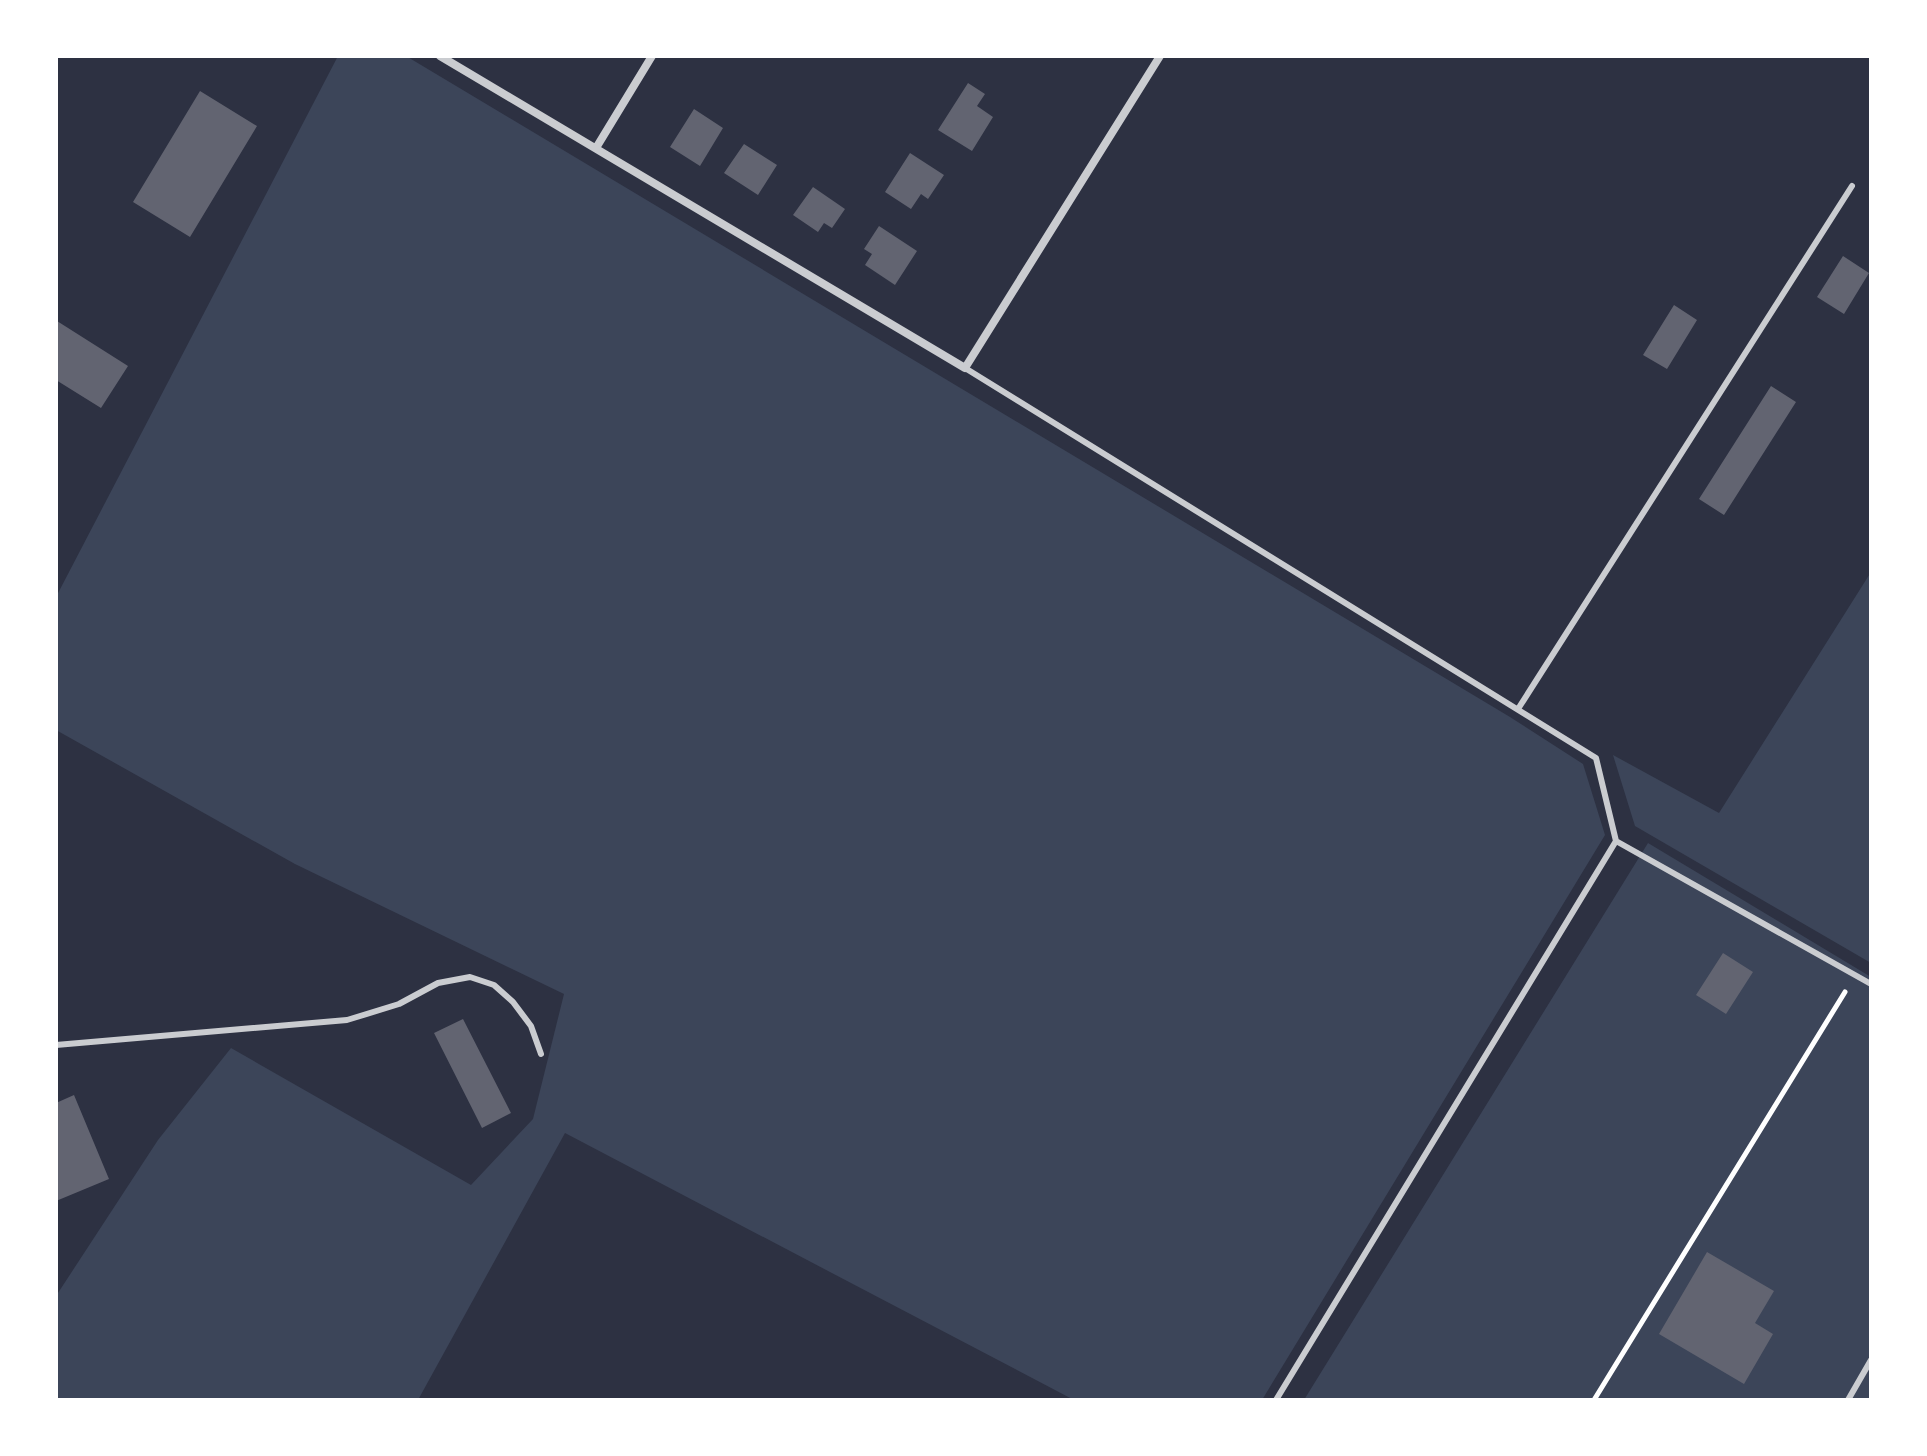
<svg xmlns="http://www.w3.org/2000/svg" width="1927" height="1456" font-family="'DejaVu Sans',sans-serif">
<style>
.green{fill:#3c4559}
.building{fill:#626471}
.lines{fill:none;stroke-linecap:round;stroke-linejoin:round}
.path{stroke:#fff;stroke-width:5}
.service{stroke:#caccd0;stroke-width:6}
.minor{stroke:#caccd0;stroke-width:8}
</style>
<rect width="100%" height="100%" fill="#2d3142"/>
<!-- green -->
<path class="green" d="M338 56H406L1510 717 1583 764 1605 835 1262 1400H1074L565 1133 418 1400H56V1296L158 1140 231 1048 471 1185 533 1119 564 994 295 864 56 730V597Z
M1871 572V963L1635 826 1613 755 1719 813Z
M1648 843 1871 977V1400H1304Z"/>
<!-- building -->
<path class="building" d="M968 83 985 94 977 106 993 117 972 151 938 130Z
M200 91 257 126 190 237 133 202Z
M694 109 723 128 700 166 670 147Z
M744 144 777 165 758 195 724 173Z
M910 153 944 175 928 199 921 194 911 209 885 192Z
M813 187 845 209 832 228 824 223 818 232 793 215Z
M879 226 917 251 895 285 865 265 872 254 864 249Z
M1843 256 1869 273 1844 314 1817 297Z
M1674 305 1697 320 1667 369 1643 355Z
M57 321 128 366 101 408 56 380Z
M1771 386 1796 402 1724 515 1699 499Z
M1723 953 1753 972 1726 1014 1696 995Z
M463 1019 511 1113 482 1128 434 1033Z
M74 1095 109 1179 56 1201V1103Z
M1707 1252 1774 1291 1755 1323 1773 1334 1744 1384 1659 1334Z"/>
<g class="lines">
<!-- path -->
<path class="path" d="M1594 1400 1845 992"/>
<!-- service -->
<path class="service" d="M965 368 1596 758 1616 841
M1518 709 1852 186
M56 1045 347 1020 399 1004 438 983 470 977 494 985 513 1002 531 1026 541 1054
M1276 1400 1616 841 1871 984
M1848 1400 1871 1360"/>
<!-- minor -->
<path class="minor" d="M440 56 965 368 1160 56
M596 148 652 56"/>
</g>
<!-- border -->
<rect width="1927" height="1456" fill="none" stroke="#ffffff" stroke-width="116"/>
</svg>
